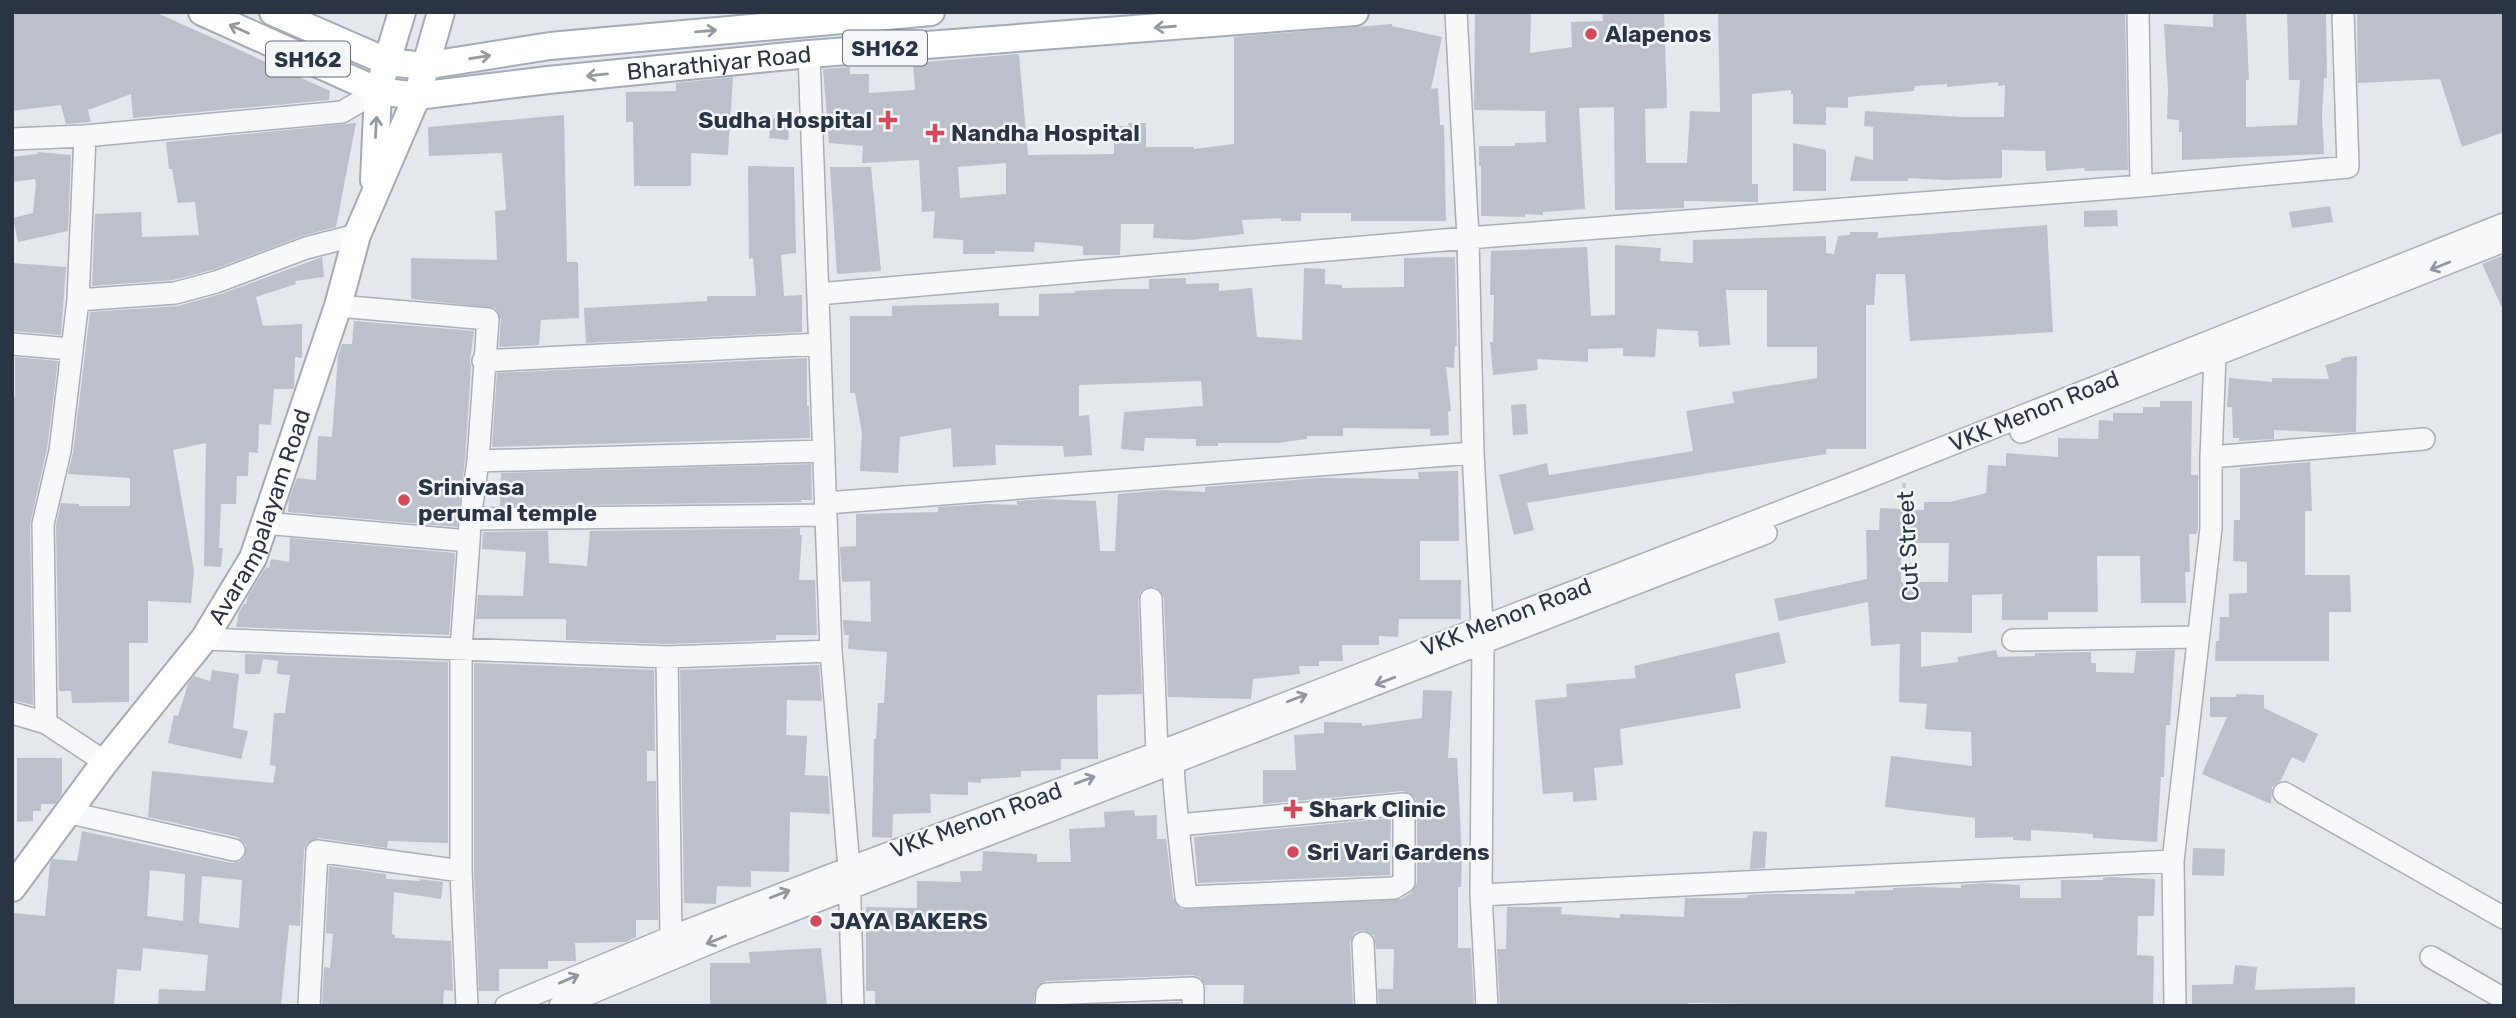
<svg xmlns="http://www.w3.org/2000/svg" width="2516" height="1018" font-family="Rubik,sans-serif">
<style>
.building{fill:#bbc0ca;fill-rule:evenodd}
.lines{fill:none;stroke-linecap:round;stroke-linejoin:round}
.minor-casing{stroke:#a9aeb7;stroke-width:24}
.major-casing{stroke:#a3abb8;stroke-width:30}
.path{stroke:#c2c5cb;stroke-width:3.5;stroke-dasharray:5 5;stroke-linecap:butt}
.minor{stroke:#f7f8fa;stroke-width:21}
.major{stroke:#fff;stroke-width:26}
.oneway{stroke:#959aa2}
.oneway2{stroke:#9196a0}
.poi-dot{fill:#d1495b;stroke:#f4f6f9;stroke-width:2.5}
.labels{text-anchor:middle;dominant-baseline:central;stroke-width:5;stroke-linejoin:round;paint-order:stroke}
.shield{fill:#f4f6f9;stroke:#676e7b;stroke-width:2}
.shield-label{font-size:21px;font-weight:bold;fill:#2b3445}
.poi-label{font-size:23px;font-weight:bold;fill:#2b3445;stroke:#f4f6f9;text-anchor:start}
.street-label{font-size:23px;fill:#2b3445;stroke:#f4f6f9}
</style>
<rect width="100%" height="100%" fill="#e4e7ec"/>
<!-- building -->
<path class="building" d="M12 12H155L330 91 329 100 133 118 131 94 88 110 91 122 66 124 61 105 12 111Z
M1475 12 1531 13 1530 53 1572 47 1571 22 1603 21 1602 12H1664L1667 108 1645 109 1646 163H1687L1690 111 1720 112 1718 12H2125L2128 170 2085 171 2084 168 2046 171 2045 151 2002 150V178L1945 180 1908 178V181H1850L1855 156 1873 160V127L1864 126 1865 111 1962 117H2004L2005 85 1998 86V82L1947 87V84L1915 86 1914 91 1848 97V108L1826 107V125L1793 124V94H1791V90L1752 94V184H1758V202L1684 201V208L1615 210 1614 107 1579 108 1585 209 1543 212V215L1525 214V217L1481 216V166H1479V146H1515V143L1546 142 1545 111 1474 110Z
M2213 12H2246L2249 80H2246V127L2297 125 2300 80H2289L2287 12H2326L2327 78H2324L2322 116 2324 154 2182 160V132H2179V120L2167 119 2168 89 2164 24 2213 27Z
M2357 12H2504V132L2462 147 2440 79 2358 83Z
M1392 24V26L1442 37 1431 89 1438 88 1440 125H1444L1446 221H1351V213H1301V221H1281V218L1242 220 1244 234 1191 240 1153 238 1154 224H1121L1120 255H1083V246L1035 242 1034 252 995 251V254H963V240L933 238 935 211 922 212 919 160 862 163 863 146 829 143 823 69 850 67V74H869V93L915 90 913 63 1019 54 1028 155 1114 154V126H1129L1128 123H1146V147H1194V149L1234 144V37ZM1006 163V194L960 198 958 167Z
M733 77 728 155 691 153V186H634L633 122H626V92L676 91V83Z
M564 115 567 262H578L579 318 541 320 539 345 499 347 501 319 495 308 411 299V258L497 260 495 211 506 210 502 153 429 156 428 127Z
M771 118 790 119 788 140 769 138Z
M356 123 336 227 302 236 212 270 173 280 92 286 95 214 141 212 142 237 199 235 195 202 178 203 172 169H169L166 142Z
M1793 143 1826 150V191H1793Z
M38 152 71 155 68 231 18 242 13 218 33 213 36 184 35 179 12 182V157L37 154Z
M748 166 794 167 796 253 781 255 784 296 802 295V332L586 343 584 308 707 301V296H756L753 258 749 259Z
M830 167H871L881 271 837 274Z
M2330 206 2333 222 2292 228 2289 212Z
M2117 210 2118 226 2084 227V211Z
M2047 225 2053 332 1910 341 1905 274H1876L1874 305H1866V449H1826V454L1527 503 1534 530 1514 535 1499 475 1547 463 1549 475 1693 451 1686 411 1734 403 1732 392 1817 378V347H1767V290H1726L1730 345 1699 347 1698 331 1657 329 1655 357 1623 356V348L1588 349V362L1537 359 1538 370 1493 375 1490 342H1493L1494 295H1490L1491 251 1587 247 1591 316 1615 315V245L1661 248 1660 261 1693 263V240L1826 236V253L1834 254 1838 236 1850 235V232H1878V238Z
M2504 255V312L2482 264Z
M322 257 324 277 295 281 296 284 256 297 263 326 302 324V358L295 357 294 389H274L271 425 259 424 258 453 249 452 248 476H237L236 504H221L219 548H223L221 567 204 566 206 443 173 450 194 570 191 603 148 601V643H129V702L72 703 71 691H59L56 525 61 503 79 504V506H130V478L68 474 73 453 90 312 178 306 221 294Z
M1455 257 1457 346H1455L1454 368 1446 367 1451 411 1448 412 1449 435 1430 436V429L1343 428V436H1307V439L1277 443H1218V446H1196V439L1145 438 1144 451 1121 449 1124 412 1203 406 1201 381 1079 385V416L1089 415 1092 455 1064 457 1063 446 995 445 996 465 953 467 951 428 900 437 898 473 860 471 862 433 855 393H850V316H892V306L999 303V316H1039V294L1075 293V291L1113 289H1149V279L1186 278V284L1219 283V291L1252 288 1257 337 1302 340 1304 268 1325 269V284L1342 285V288L1404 287V258Z
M12 263 66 267 61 335 12 331Z
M354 321 474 331 470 361 471 367 465 460 457 527 288 512 289 499 297 478 316 480 318 436 332 437 338 356 342 344H352Z
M2357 356 2356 432 2337 433 2274 430V439L2239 441V438H2233L2232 407H2227L2229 378 2272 382V378L2329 379 2325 365 2341 361V358Z
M15 357 58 361 47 449 30 524 33 705 12 700V396L15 397Z
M807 358V406H809L810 438 492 447 497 373Z
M2160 401H2192L2191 475H2198V527L2197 534H2189L2190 572H2185L2186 603H2141L2140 556H2097L2098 612H2048V620H2002V594L1972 595V633L1921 632V667L1958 662V657L1996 650 1998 657 2035 656V653L2091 652V663H2096V672L2134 673 2136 651 2175 650 2170 725H2166L2164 777H2161L2157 842 2093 838V834L2031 830V841L2013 840V837L1975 838V818L1885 807 1891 756 1972 766 1971 732 1925 729 1927 704 1899 702 1900 644 1871 646 1868 602 1779 621 1774 599 1867 579 1866 530H1879L1880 508 1924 510V502H1950L1986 493 1988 465 2006 466V453L2058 457V438L2098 439 2099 420 2113 421V413H2143V407H2160ZM1901 543H1949L1948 582H1901Z
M1526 404 1528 434 1513 435 1511 405Z
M2310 462 2312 511H2305V575H2350L2351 612H2329V661H2215L2216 641H2219L2220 617H2229V594L2247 593V562L2233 561 2234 520H2240V468Z
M811 464 812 500H801V502L500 506 501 473Z
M1458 471 1459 541H1420V580H1461V619H1399L1398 637 1379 636V645H1342L1343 661H1319V666H1299L1300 674 1253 679 1251 699 1168 697 1164 598 1156 587 1145 588 1140 592 1138 600 1142 694 1097 695 1098 759H1061V770L1021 771V777L981 779V783L968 782V795L930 794 931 813 893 814 892 838 872 837 874 739H876L878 703H884L887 652 848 649 849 635H844L843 620 871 622 870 581 842 582 840 547 856 546V514L938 512V507L987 504 1017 505V501L1043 499 1096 501 1100 551H1115L1118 494 1163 490 1205 492V487L1320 478 1419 479 1418 472Z
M800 528V535H802L799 580H815L817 635H776V640L667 644 566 640V619H476L478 595 523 596 526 552 482 549 483 532 548 531 549 563 587 566 590 531Z
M290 538 455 553 449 635 236 627 239 612 244 604H246L248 596 266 567 269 568 271 559 289 562Z
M1779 632 1786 663 1735 674 1741 708 1620 729 1623 765 1594 768 1597 800 1573 802V792L1543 794 1535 700 1567 697 1566 684 1636 678 1634 666Z
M245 654 448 662V843L388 841 387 848 319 838 307 843 304 850 300 926 289 925 281 1006H158L159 989 205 991 208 955 143 948 141 971 117 969 114 1006H12L14 913 45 916 50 863 53 859 77 861 82 831 231 863 239 862 244 858 246 845 238 837 148 817 152 771 273 783 276 766 270 765 274 713H285L290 675 277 674 278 661 263 659 260 674H245ZM150 870 185 874 183 921 147 916ZM202 876 242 880 239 928 199 923Z
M474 663 654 670 655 751H647V781H656L658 920H636V937L626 942 575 943 576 961H548V969H499V991H479L474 871Z
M819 665 822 701 787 700 786 735 807 736 805 775 828 776 830 814 790 812 789 872 751 871V887L717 886 716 904 684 903 680 670Z
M212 670 239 674 233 728 248 731 241 759 168 743 174 715 178 716 188 684 194 676 210 681Z
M1423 690 1452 691 1448 758H1457L1462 857 1461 887H1458V948H1471L1474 1006H1379L1378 989H1393L1394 949H1376L1374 935 1363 930 1355 932 1350 943 1353 1006H1243L1244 985H1205L1200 977 1192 975 1046 981 1036 988 1033 1006H875V991H866V907L917 908V881L961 882 960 871H982L983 851 1037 854V862H1071L1069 829 1105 827 1104 812 1134 810 1135 816 1157 815V839H1166L1173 898 1181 909 1401 899 1411 893 1417 883V804L1415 797 1403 791 1263 804V770H1296L1294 735 1324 733V722L1362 723V726L1422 718Z
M2236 694 2264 695V708L2318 734 2304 763 2292 757 2281 780 2272 787 2271 804 2202 774 2227 717H2210V697H2236Z
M17 758H62V794L55 804H41V811H33V821L17 822Z
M1391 818 1390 875 1198 883 1194 837Z
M1753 831 1767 832 1765 868 1750 869Z
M2193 848 2225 849 2224 876 2192 875Z
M329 866 386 874V879L420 881V879L443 882 441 899 394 892 392 934 395 935V938L451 941 453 991 444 990 443 1006 395 1004V1006H322L324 967 330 968 333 934 326 933Z
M2109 877 2155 879 2154 916H2138L2137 955 2154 956 2153 1006H1746V1004L1688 1003V1006H1500L1497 949H1506L1507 907H1562L1561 914 1620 918V914L1684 917 1685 898H1747L1748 895 1771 894H1855V891L1893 890V888L1919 887 1961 888V885L1984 883 2020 885V898H2061V880H2103V878Z
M821 948 827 1006H710V963H750L749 952Z
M2235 965 2257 967 2255 990 2355 987V1006H2192V985L2233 984Z
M1180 1002V1006H1081Z"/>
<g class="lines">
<defs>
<path id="minor" d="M1456 12 1468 238 1473 453 1483 644 1481 895 1487 1006
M809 54 831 651 849 868 853 1006
M12 139 85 136 342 112 378 91
M2141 186 2348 167 2343 12
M818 294 1468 238 2141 186 2138 12
M78 300 175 293 216 282 306 248 357 235
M338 306 488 319 478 461 470 519
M12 344 71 349
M483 361 820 344
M2021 432 2504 241
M2211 457 2424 439
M478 461 823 451
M826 503 1473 453
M264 523 469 541 470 519 826 515
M1151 599 1157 753
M204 639 667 657 831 651
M2013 640 2198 637
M667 657 671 937 674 948
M12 713 46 723 105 762
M46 723 43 524 60 451 78 300 85 136
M1173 763C1175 808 1181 852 1186 897L1394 888 1404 882V804L1178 825
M2284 793 2504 918
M66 812 234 850
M461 871V649L469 541
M1481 895 2173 861
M1363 943 1366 1006
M2431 957 2504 999
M309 1006 317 851 461 871 467 1006
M506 1006 671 937 849 868 1157 753 1862 480 2504 224
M560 1006 724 937 1766 533
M1046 1006 1047 994 1193 988V1006
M2175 1006 2173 861 2211 528V457L2215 356"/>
<g id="major">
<path id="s1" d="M202 12 378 91 417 96 548 80 809 54 1355 12"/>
<path d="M273 12 388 62 424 66 550 46 931 12"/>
<path d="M374 180 378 91 402 12"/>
<path id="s2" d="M12 888 105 762 204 639 253 558 338 306 357 235 417 96 441 12"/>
</g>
</defs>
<!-- minor casing -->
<use href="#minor" class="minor-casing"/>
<!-- major casing -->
<use href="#major" class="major-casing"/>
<!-- path -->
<path class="path" d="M1904 483 1912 613"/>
<!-- minor -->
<use href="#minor" class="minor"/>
<!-- major -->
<use href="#major" class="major"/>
</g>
<!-- one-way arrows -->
<defs><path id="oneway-shaft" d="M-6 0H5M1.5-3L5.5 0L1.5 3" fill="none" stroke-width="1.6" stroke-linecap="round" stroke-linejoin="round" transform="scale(1.75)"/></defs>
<g class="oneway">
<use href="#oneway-shaft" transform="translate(1165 27) rotate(176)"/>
<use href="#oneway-shaft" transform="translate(239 29) rotate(-156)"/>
<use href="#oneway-shaft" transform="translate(706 31) rotate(-5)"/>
<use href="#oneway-shaft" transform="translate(480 57) rotate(-9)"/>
<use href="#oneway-shaft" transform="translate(597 75) rotate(174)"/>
<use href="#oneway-shaft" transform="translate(376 127) rotate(-87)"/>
</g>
<g class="oneway2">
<use href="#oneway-shaft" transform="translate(2440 266) rotate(158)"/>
<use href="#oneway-shaft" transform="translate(1385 681) rotate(159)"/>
<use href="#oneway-shaft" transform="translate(1297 698) rotate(-21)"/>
<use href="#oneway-shaft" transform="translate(1085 780) rotate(-20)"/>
<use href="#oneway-shaft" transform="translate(780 894) rotate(-21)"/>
<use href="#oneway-shaft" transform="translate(716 940) rotate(158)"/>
<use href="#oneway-shaft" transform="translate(569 979) rotate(-23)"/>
</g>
<!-- markers -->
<g class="poi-dot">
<circle cx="1591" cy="34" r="7"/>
<path d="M884.5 109.5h7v7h7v7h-7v7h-7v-7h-7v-7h7z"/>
<path d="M931.5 122.5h7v7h7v7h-7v7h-7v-7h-7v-7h7z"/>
<circle cx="404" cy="500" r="7"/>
<path d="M1289.5 798.5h7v7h7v7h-7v7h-7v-7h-7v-7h7z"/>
<circle cx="1293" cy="852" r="7"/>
<circle cx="816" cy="921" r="7"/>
</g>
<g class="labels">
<!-- shield labels -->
<g class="shield">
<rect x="843" y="30.5" width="84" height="35" rx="5"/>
<rect x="266" y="41.5" width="84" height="35" rx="5"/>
</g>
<g class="shield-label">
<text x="885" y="48">SH162</text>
<text x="308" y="59">SH162</text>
</g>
<!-- poi labels -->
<g class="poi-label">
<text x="1605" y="34">Alapenos</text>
<text x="872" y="120" text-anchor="end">Sudha Hospital</text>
<text x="951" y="133">Nandha Hospital</text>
<text x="418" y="487">Srinivasa<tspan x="418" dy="26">perumal temple</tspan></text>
<text x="1309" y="809">Shark Clinic</text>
<text x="1307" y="852">Sri Vari Gardens</text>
<text x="830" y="921">JAYA BAKERS</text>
</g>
<!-- street labels -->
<g class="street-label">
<text stroke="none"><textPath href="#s1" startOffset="536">Bharathiyar Road</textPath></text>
<text transform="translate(2034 411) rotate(-22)">VKK Menon Road</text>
<text stroke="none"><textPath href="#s2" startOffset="450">Avarampalayam Road</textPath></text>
<text transform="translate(1908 546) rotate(-93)">Cut Street</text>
<text transform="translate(1506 617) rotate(-21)">VKK Menon Road</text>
<text transform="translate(976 820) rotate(-20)">VKK Menon Road</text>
</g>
</g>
<!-- border -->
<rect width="2516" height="1018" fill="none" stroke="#2b3445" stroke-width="28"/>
</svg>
